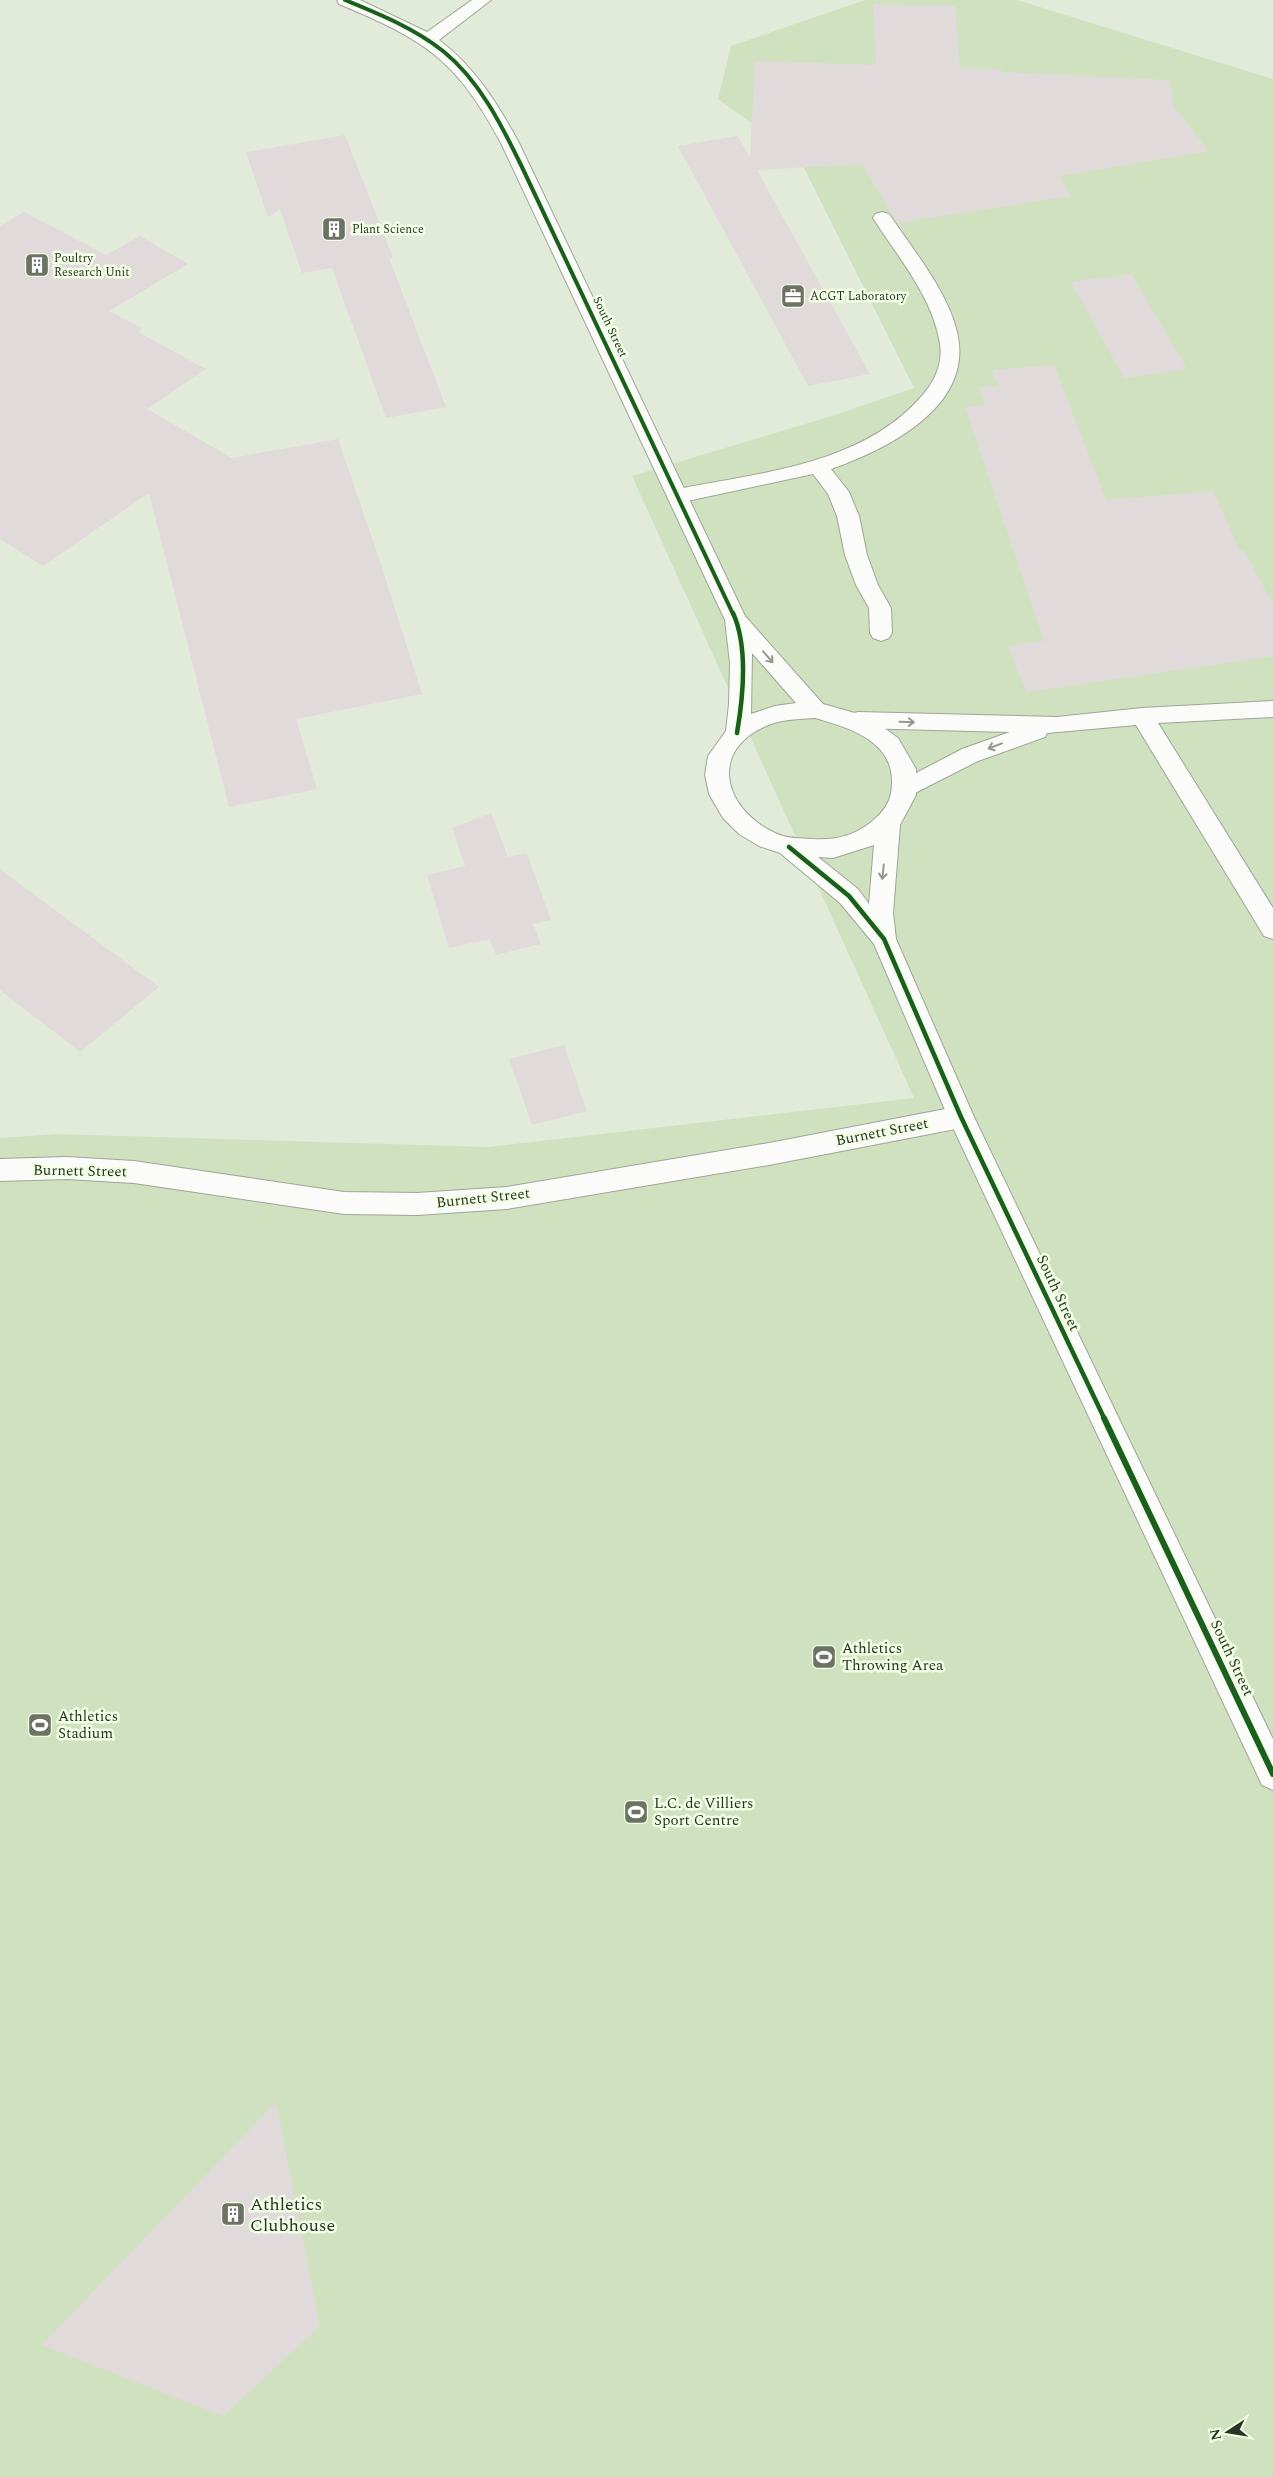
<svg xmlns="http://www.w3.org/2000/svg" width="1273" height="2477" font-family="Spectral,serif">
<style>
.green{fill:#d0e1c0}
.building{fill:#e1dadb}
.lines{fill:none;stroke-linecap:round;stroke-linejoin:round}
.lane-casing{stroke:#9ea598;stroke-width:2}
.street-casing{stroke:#9ea598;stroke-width:2}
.lane{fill:#fbfcf9;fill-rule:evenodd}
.street{fill:#fbfcf9;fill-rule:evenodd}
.cycleway-far2-casing{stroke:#f1ffe4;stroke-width:6}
.cycleway-far1-casing{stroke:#f1ffe4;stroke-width:8}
.cycleway-casing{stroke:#f1ffe4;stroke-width:9}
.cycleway-far2{stroke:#1b5e20;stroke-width:4}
.cycleway-far1{stroke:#1b5e20;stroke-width:4.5}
.cycleway{stroke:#1b5e20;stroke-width:6}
.oneway{stroke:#949890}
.labels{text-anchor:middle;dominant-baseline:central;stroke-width:5;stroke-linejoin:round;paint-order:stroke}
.far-poi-label{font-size:12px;fill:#2c3326;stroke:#f1ffe4;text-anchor:start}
.far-street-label{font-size:12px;fill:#2c3326;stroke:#f1ffe4}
.street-label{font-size:15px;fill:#2c3326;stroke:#f1ffe4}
.poi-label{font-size:15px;fill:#2c3326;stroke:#f1ffe4;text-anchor:start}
.near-poi-label{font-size:18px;fill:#2c3326;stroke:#f1ffe4;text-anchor:start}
</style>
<rect width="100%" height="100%" fill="#e2ebda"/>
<!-- green -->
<path class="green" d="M865 0H1017L1273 79V2477H0V1138L57 1134 488 1147 914 1098 632 476 835 415 914 388 798 156 718 99 731 46Z"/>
<!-- building -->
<path class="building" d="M873 4 955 6 960 68 1001 69 1002 72 1169 80 1174 107 1209 151 1059 176 1071 196 897 223 862 164 757 170 870 374 808 386 678 146 738 136 750 158 755 61 876 65Z
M345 135 393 258H389L446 407 386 418 332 268 302 273 280 210 268 217 246 152Z
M24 212 106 255 140 236 188 264 109 311 143 329 138 332 206 369 147 409 232 458 338 439 379 558 422 694 296 719 317 789 229 807 149 493 43 566 0 539V226Z
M1131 274 1187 369 1124 378 1071 282Z
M1054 365 1106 500 1213 491 1240 551 1244 550 1273 605V656L1027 692 1007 646 1044 641 965 407 985 405 979 387 998 386 992 370Z
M491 813 508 857 527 853 551 920 533 924 541 944 496 955 490 939 449 948 427 875 465 866 452 828Z
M0 869 159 987 80 1052 0 990Z
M564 1045 587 1111 532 1125 509 1059Z
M276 2102 320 2326 223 2416 42 2345Z"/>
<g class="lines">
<defs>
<path id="lane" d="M882 212 889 214C912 248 948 292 957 332 975 406 888 449 831 469L849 492 859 516 867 555 878 585 891 608 892 633 889 638 881 641 873 638 870 633 869 608 856 585 845 555 837 516 828 494 813 474 678 503 671 501 667 496 671 491 678 489C760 473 862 464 920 398 934 383 943 365 940 344 933 297 897 256 873 218L875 214Z
M1273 701V717L1158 723 1273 908V939L1264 936 1136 725 1047 733 1045 737 978 761 907 797 899 794 895 788 899 782 962 749 1010 732 858 728 850 726 846 720 850 714 858 712 1057 717 1142 708Z
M961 1106 970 1109 974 1117 970 1125 961 1128 769 1165 507 1209 417 1215 344 1214 134 1183 67 1179 0 1181V1159L67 1157 134 1161 344 1192 417 1193 507 1187 769 1143Z"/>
<path id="street" d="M337 0H360L427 32 472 0H491L439 40C475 67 498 104 519 143L745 616 823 704 869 717 898 738 916 769V795L900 825 893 913 896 939 974 1117 1273 1739V1790L1262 1785 948 1117 874 944 840 903 780 853 759 846 739 834 723 818 709 794 705 775 708 756 726 731 729 704 730 663 725 620 501 143C456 59 425 40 339 4ZM752 653 796 703 775 706 751 714ZM815 718C849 728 893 740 892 783 892 801 884 812 870 823 852 837 834 840 813 839 800 838 787 839 775 833 720 807 708 745 774 723 787 719 801 719 815 718ZM874 845 869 904 858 889 818 857 833 858Z"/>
</defs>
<!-- lane casing -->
<use href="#lane" class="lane-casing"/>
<!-- street casing -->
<use href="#street" class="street-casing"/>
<!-- lane -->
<use href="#lane" class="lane"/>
<!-- street -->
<use href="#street" class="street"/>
<defs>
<path id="cycleway-far2" d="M345 0C379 14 414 28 443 51 479 80 501 124 521 165L733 614"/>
<path id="cycleway-far1" d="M733 613C748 646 743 698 737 733
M789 847 849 896 884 939 961 1117 1105 1420"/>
<path id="cycleway" d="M1104 1418 1273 1774"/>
</defs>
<!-- cycleway-far2 casing -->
<use href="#cycleway-far2" class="cycleway-far2-casing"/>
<!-- cycleway-far1 casing -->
<use href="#cycleway-far1" class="cycleway-far1-casing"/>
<!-- cycleway casing -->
<use href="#cycleway" class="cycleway-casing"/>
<!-- cycleway-far2 -->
<use href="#cycleway-far2" class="cycleway-far2"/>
<!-- cycleway-far1 -->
<use href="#cycleway-far1" class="cycleway-far1"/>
<!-- cycleway -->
<use href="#cycleway" class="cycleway"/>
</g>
<!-- one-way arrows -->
<defs><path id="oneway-shaft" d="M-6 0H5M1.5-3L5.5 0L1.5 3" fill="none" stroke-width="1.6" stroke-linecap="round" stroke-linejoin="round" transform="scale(1.25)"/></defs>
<g class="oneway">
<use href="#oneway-shaft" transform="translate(768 657) rotate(49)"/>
<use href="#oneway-shaft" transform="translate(907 722) rotate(2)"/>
<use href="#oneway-shaft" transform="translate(995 746) rotate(159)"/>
<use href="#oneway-shaft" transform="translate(883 872) rotate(96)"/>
</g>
<!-- icons -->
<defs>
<symbol id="building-square" viewBox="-11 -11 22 22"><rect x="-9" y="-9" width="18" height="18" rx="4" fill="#6c7365" stroke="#f1ffe4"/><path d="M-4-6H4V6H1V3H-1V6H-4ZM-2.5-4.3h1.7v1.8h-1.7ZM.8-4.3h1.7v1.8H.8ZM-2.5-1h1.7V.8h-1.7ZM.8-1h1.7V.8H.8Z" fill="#fff"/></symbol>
<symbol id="office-square" viewBox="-11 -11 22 22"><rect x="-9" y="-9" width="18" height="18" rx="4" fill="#6c7365" stroke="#f1ffe4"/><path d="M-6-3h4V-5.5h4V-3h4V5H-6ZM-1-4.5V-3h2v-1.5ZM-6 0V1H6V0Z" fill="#fff"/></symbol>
<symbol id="stadium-square" viewBox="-11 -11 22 22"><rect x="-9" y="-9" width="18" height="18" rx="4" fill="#6c7365" stroke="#f1ffe4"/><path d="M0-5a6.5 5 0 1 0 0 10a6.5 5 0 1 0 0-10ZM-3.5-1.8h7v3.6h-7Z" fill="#fff"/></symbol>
</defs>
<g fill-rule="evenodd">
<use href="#building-square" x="320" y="215" width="28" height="28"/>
<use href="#building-square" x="23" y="251" width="28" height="28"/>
<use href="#office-square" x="779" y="282" width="28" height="28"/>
<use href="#stadium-square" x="810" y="1643" width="28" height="28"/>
<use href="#stadium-square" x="26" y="1711" width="28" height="28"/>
<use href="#stadium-square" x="622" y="1798" width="28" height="28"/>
<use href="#building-square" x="219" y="2200" width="28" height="28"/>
</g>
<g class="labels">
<!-- far-poi labels -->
<g class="far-poi-label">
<text x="352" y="229">Plant Science</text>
<text x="54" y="258">Poultry<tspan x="54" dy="14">Research Unit</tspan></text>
<text x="810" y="296">ACGT Laboratory</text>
</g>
<!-- far-street labels -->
<g class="far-street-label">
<text transform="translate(610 327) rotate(65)">South Street</text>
</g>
<!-- street labels -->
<g class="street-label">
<text transform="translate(882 1132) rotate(-11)">Burnett Street</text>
<text transform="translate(80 1171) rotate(1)">Burnett Street</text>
<text transform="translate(483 1198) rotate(-6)">Burnett Street</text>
<text transform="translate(1058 1293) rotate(65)">South Street</text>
<text transform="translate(1232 1658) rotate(65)">South Street</text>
</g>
<!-- poi labels -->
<g class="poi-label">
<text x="842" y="1648">Athletics<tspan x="842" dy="17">Throwing Area</tspan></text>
<text x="58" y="1716">Athletics<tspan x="58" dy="17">Stadium</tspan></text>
<text x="654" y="1803">L.C. de Villiers<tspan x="654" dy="17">Sport Centre</tspan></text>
</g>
<!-- near-poi labels -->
<g class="near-poi-label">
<text x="250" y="2204">Athletics<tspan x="250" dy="21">Clubhouse</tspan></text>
</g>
</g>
<!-- north arrow -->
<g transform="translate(1228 2432) rotate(258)" stroke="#f1ffe4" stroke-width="4" paint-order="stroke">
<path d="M0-4L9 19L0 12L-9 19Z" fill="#2c3326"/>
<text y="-8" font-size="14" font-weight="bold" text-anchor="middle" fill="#2c3326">N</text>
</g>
</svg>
